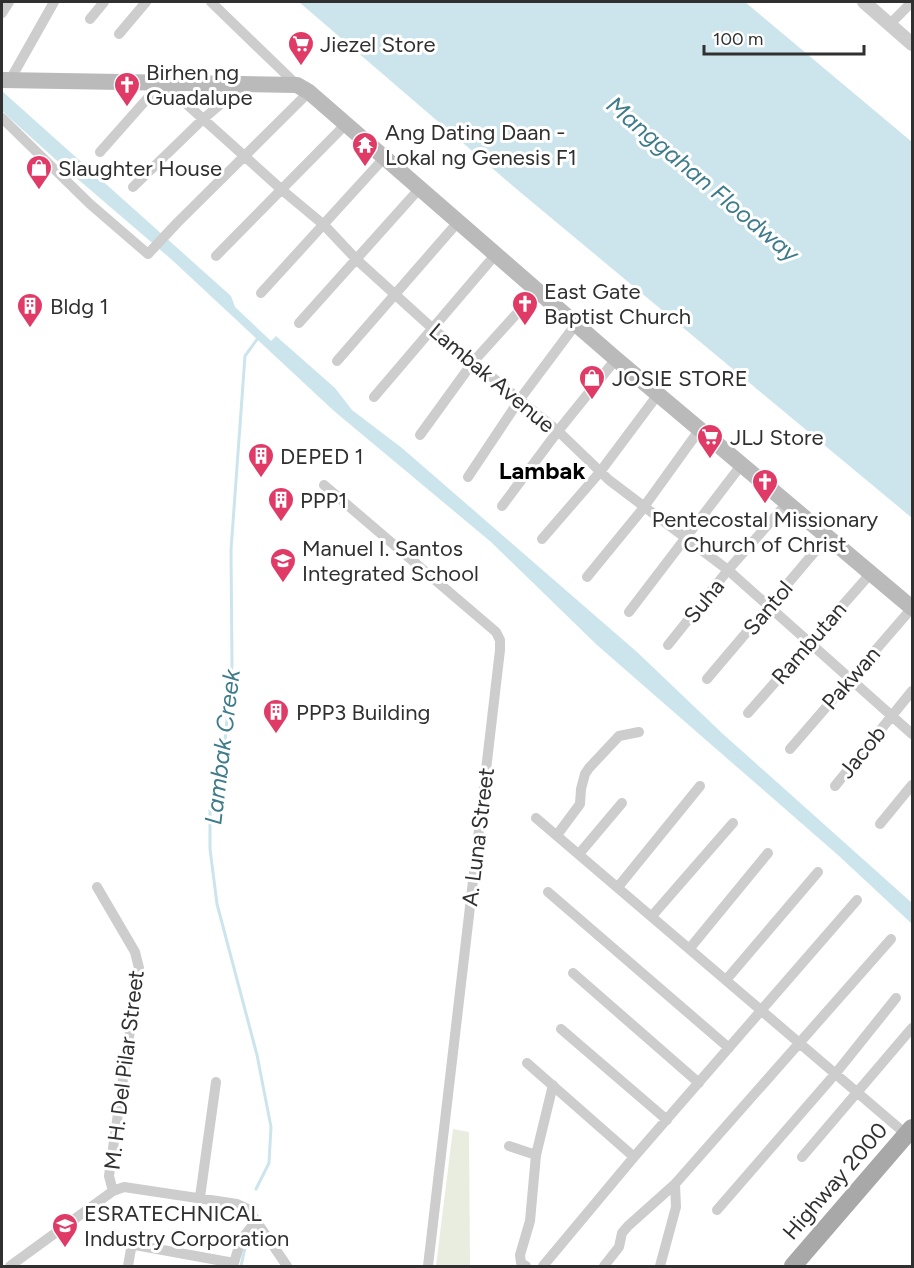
<svg xmlns="http://www.w3.org/2000/svg" width="914" height="1268" font-family="Figtree,sans-serif">
<style>
.green{fill:#e9eddf}
.water{fill:#cce5ec}
.lines{fill:none;stroke-linecap:round;stroke-linejoin:round}
.stream{stroke:#cce5ec;stroke-width:3}
.minor{stroke:#cdcdcd;stroke-width:10}
.tertiary{stroke:#cdcdcd;stroke-width:14}
.secondary{stroke:#bababa;stroke-width:16}
.primary{stroke:#a8a8a8;stroke-width:18}
.labels{text-anchor:middle;dominant-baseline:central;stroke-width:6;stroke-linejoin:round;paint-order:stroke}
.poi-label{font-size:22px;fill:#303030;stroke:#fff;text-anchor:start}
.street-label{font-size:22px;fill:#303030;stroke:#fff}
.water-label{font-size:24px;font-style:italic;fill:#3e7b8b;stroke:#fff}
.neighbourhood-label{font-size:24px;font-weight:bold;fill:#000;stroke:#fff}
</style>
<rect width="100%" height="100%" fill="#fff"/>
<!-- green -->
<path class="green" d="M453 1129 469 1132 470 1266H436Z"/>
<!-- water -->
<path class="water" d="M299 2H745L912 142V518L520 192Z
M2 91 231 296 235 307 271 341 276 336 335 388 352 410 402 448 637 652 723 734 912 903V924L839 856 597 645 491 542 334 411 171 259 66 169 2 111Z"/>
<g class="lines">
<!-- stream -->
<path class="stream" d="M256 1189 269 1163 271 1127 257 1055 217 904 210 849V810L225 741 232 665 231 550 245 356 258 338
M241 1266 247 1239"/>
<!-- minor -->
<path class="minor" d="M211 2 297 85
M2 13 9 2
M90 19 104 2
M890 24 912 2
M119 34 146 2
M10 80 54 2
M2 118 90 204 148 254 177 223 309 92
M100 152 162 82 282 190 324 225 357 260 432 328 558 431 609 480 728 570 912 734
M133 187 202 120 244 84
M216 256 346 124
M261 293 384 158
M299 323 420 188
M337 361 458 222
M374 397 496 254
M420 435 473 362 538 290
M468 477 520 399 576 324
M324 485 496 632 500 640V650L428 1266
M502 506 558 431 616 359
M542 539 600 472 659 393
M587 577 641 511 700 429
M629 612 742 464
M668 645 728 570 788 502
M707 679 828 536
M748 713 871 573
M790 749 912 608
M835 786 912 691
M536 818 907 1135
M880 824 912 785
M557 835 580 804 581 789 585 774 589 768 619 736 639 732
M579 854 622 803
M97 887 135 952 139 968 109 1176 113 1191
M618 887 700 786
M548 892 729 1048
M652 916 733 823
M690 948 768 853
M573 973 699 1083
M726 980 818 872
M561 1029 667 1120
M527 1063 634 1157
M509 1146 536 1155
M802 1157 912 1028
M200 1197 216 1082
M717 1210 836 1073 896 998
M10 1266 113 1191 124 1187 237 1204 248 1209 287 1266
M128 1266 131 1249 135 1245 234 1263
M233 1266 241 1240 256 1221
M526 1266 521 1263 520 1255 530 1221 536 1155 553 1085
M543 1266 634 1157 857 900
M604 1266 619 1247 622 1233 628 1226 675 1184 891 939
M660 1266 676 1207 675 1184"/>
<!-- tertiary -->
<path class="tertiary" d="M864 2 912 44"/>
<!-- secondary -->
<path class="secondary" d="M2 80 297 85 309 92 616 359 912 608"/>
<!-- primary -->
<path class="primary" d="M793 1266 912 1128"/>
</g>
<!-- icons -->
<defs>
<symbol id="supermarket-pin" viewBox="-11 -11 22 30"><path d="M0 17L-7.5 6A9.5 9.5 0 1 1 7.5 6Z" fill="#e03a66" stroke="#fff"/><path d="M-6-5.5h2.5l.6 2H6L4.5 2H-2.5L-4.4-4H-6ZM-1.5 3.2a1.3 1.3 0 1 0 .1 0ZM3 3.2a1.3 1.3 0 1 0 .1 0Z" fill="#fff"/></symbol>
<symbol id="church-pin" viewBox="-11 -11 22 30"><path d="M0 17L-7.5 6A9.5 9.5 0 1 1 7.5 6Z" fill="#e03a66" stroke="#fff"/><path d="M-1.2-6h2.4v3.5h3.3v2.4h-3.3V6h-2.4V-.1h-3.3v-2.4h3.3Z" fill="#fff"/></symbol>
<symbol id="temple-pin" viewBox="-11 -11 22 30"><path d="M0 17L-7.5 6A9.5 9.5 0 1 1 7.5 6Z" fill="#e03a66" stroke="#fff"/><path d="M0-6L5-2H3V0L6.5 2.5H4V6H1.5V3h-3V6H-4V2.5H-6.5L-3 0V-2H-5Z" fill="#fff"/></symbol>
<symbol id="shop-pin" viewBox="-11 -11 22 30"><path d="M0 17L-7.5 6A9.5 9.5 0 1 1 7.5 6Z" fill="#e03a66" stroke="#fff"/><path d="M-5-2.5h2.3a2.7 3.5 0 0 1 5.4 0H5L5.5 6h-11ZM-1.5-2.5h3a1.5 2.3 0 0 0-3 0Z" fill="#fff"/></symbol>
<symbol id="building-pin" viewBox="-11 -11 22 30"><path d="M0 17L-7.5 6A9.5 9.5 0 1 1 7.5 6Z" fill="#e03a66" stroke="#fff"/><path d="M-4-6H4V6H1V3H-1V6H-4ZM-2.5-4.3h1.7v1.8h-1.7ZM.8-4.3h1.7v1.8H.8ZM-2.5-1h1.7V.8h-1.7ZM.8-1h1.7V.8H.8Z" fill="#fff"/></symbol>
<symbol id="school-pin" viewBox="-11 -11 22 30"><path d="M0 17L-7.5 6A9.5 9.5 0 1 1 7.5 6Z" fill="#e03a66" stroke="#fff"/><path d="M0-5L7-2L0 1L-7-2ZM-4 1L0 2.5L4 1V4Q0 6-4 4Z" fill="#fff"/></symbol>
</defs>
<g fill-rule="evenodd">
<use href="#supermarket-pin" x="286" y="29" width="30" height="40"/>
<use href="#church-pin" x="112" y="70" width="30" height="40"/>
<use href="#temple-pin" x="350" y="130" width="30" height="40"/>
<use href="#shop-pin" x="24" y="153" width="30" height="40"/>
<use href="#church-pin" x="510" y="289" width="30" height="40"/>
<use href="#building-pin" x="15" y="291" width="30" height="40"/>
<use href="#shop-pin" x="577" y="363" width="30" height="40"/>
<use href="#supermarket-pin" x="695" y="422" width="30" height="40"/>
<use href="#building-pin" x="246" y="441" width="30" height="40"/>
<use href="#church-pin" x="750" y="467" width="30" height="40"/>
<use href="#building-pin" x="266" y="485" width="30" height="40"/>
<use href="#school-pin" x="268" y="546" width="30" height="40"/>
<use href="#building-pin" x="261" y="697" width="30" height="40"/>
<use href="#school-pin" x="50" y="1211" width="30" height="40"/>
</g>
<g class="labels">
<!-- poi labels -->
<g class="poi-label">
<text x="320" y="44">Jiezel Store</text>
<text x="146" y="72">Birhen ng<tspan x="146" dy="25">Guadalupe</tspan></text>
<text x="385" y="132">Ang Dating Daan -<tspan x="385" dy="25">Lokal ng Genesis F1</tspan></text>
<text x="58" y="168">Slaughter House</text>
<text x="544" y="291">East Gate<tspan x="544" dy="25">Baptist Church</tspan></text>
<text x="50" y="306">Bldg 1</text>
<text x="612" y="378">JOSIE STORE</text>
<text x="730" y="437">JLJ Store</text>
<text x="280" y="456">DEPED 1</text>
<text x="300" y="500">PPP1</text>
<text x="765" y="519" text-anchor="middle">Pentecostal Missionary<tspan x="765" dy="25">Church of Christ</tspan></text>
<text x="302" y="548">Manuel I. Santos<tspan x="302" dy="25">Integrated School</tspan></text>
<text x="296" y="712">PPP3 Building</text>
<text x="84" y="1213">ESRATECHNICAL<tspan x="84" dy="25">Industry Corporation</tspan></text>
</g>
<!-- street labels -->
<g class="street-label">
<text transform="translate(492 378) rotate(40)">Lambak Avenue</text>
<text transform="translate(704 601) rotate(-51)">Suha</text>
<text transform="translate(768 608) rotate(-50)">Santol</text>
<text transform="translate(809 643) rotate(-49)">Rambutan</text>
<text transform="translate(851 678) rotate(-49)">Pakwan</text>
<text transform="translate(862 752) rotate(-51)">Jacob</text>
<text transform="translate(478 837) rotate(-83)">A. Luna Street</text>
<text transform="translate(124 1070) rotate(-83)">M. H. Del Pilar Street</text>
<text transform="translate(835 1181) rotate(-49)">Highway 2000</text>
</g>
<!-- water labels -->
<g class="water-label">
<text transform="translate(703 179) rotate(40)">Manggahan Floodway</text>
<text transform="translate(222 747) rotate(-83)">Lambak Creek</text>
</g>
<!-- neighbourhood labels -->
<g class="neighbourhood-label">
<text x="542" y="470">Lambak</text>
</g>
</g>
<!-- border -->
<rect width="914" height="1268" fill="none" stroke="#303030" stroke-width="6"/>
<!-- scale -->
<path d="M704 45v9h160v-9" fill="none" stroke="#303030" stroke-width="3"/>
<text x="713" y="45" font-size="18" fill="#303030" stroke="#ffffff" stroke-width="4.5" paint-order="stroke">100 m</text>
</svg>
